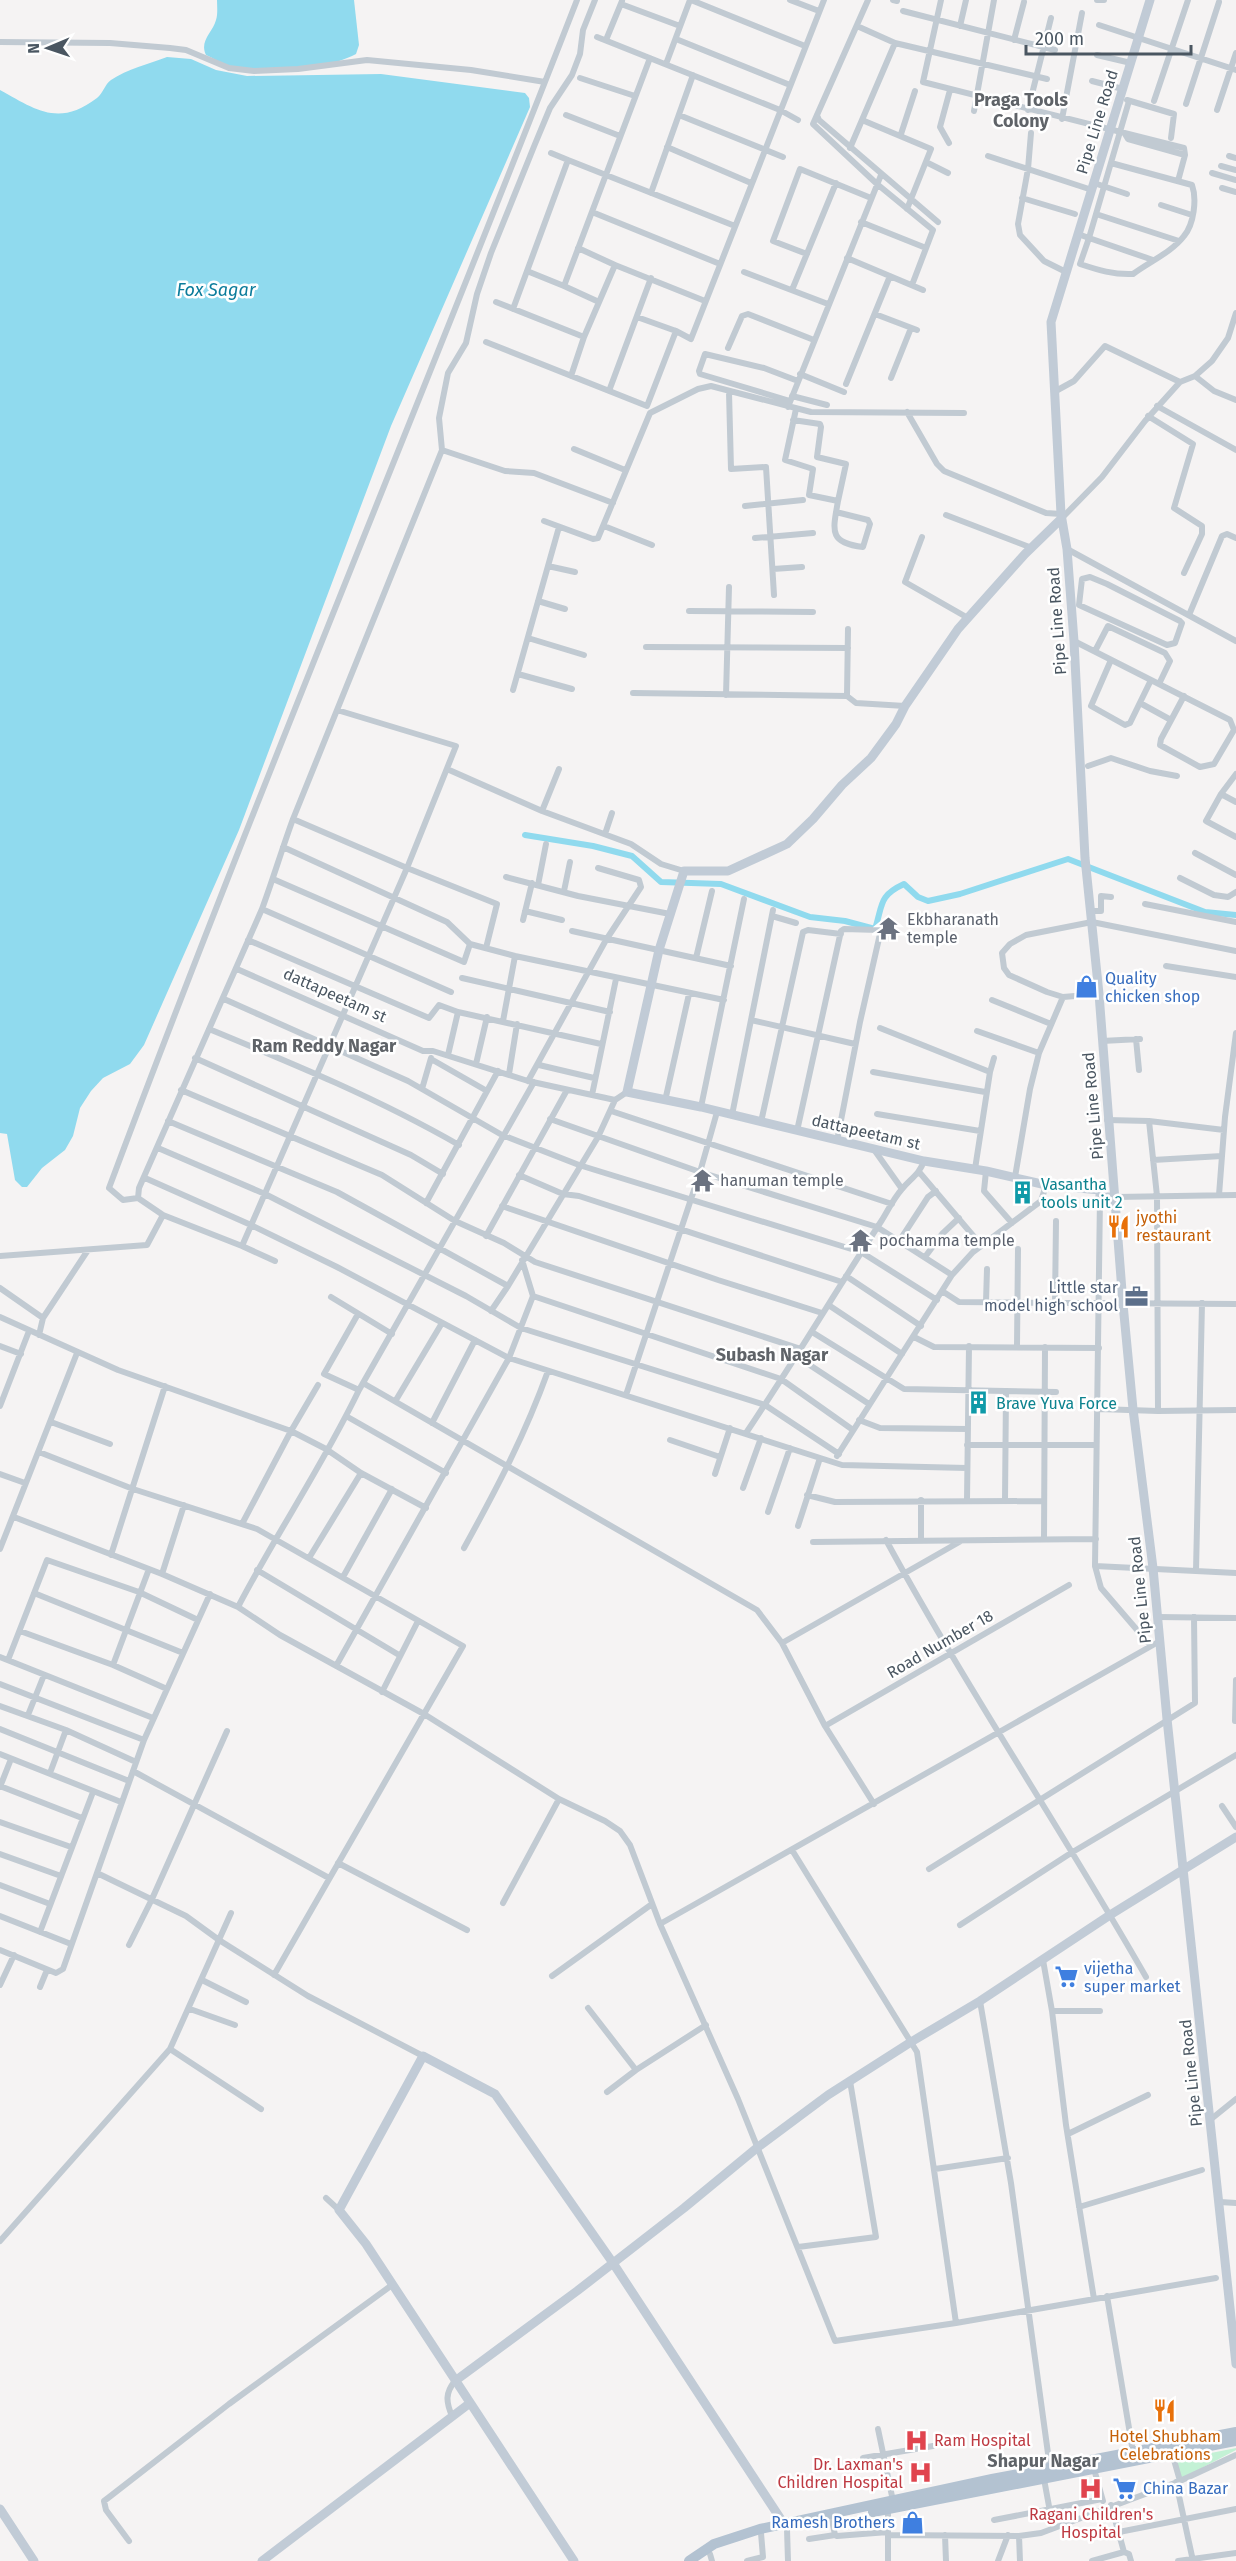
<svg xmlns="http://www.w3.org/2000/svg" width="1236" height="2561" font-family="'Fira Sans',sans-serif">
<style>
.green{fill:#c3f1d5}
.water{fill:#90daee}
.lines{fill:none;stroke-linecap:round;stroke-linejoin:round}
.canal{stroke:#90daee;stroke-width:6}
.street{stroke:#c1cad2;stroke-width:6}
.secondary{stroke:#c1cbd6;stroke-width:9}
.primary{stroke:#b3c2d1;stroke-width:10}
.labels{text-anchor:middle;dominant-baseline:central;stroke-width:5;stroke-linejoin:round;paint-order:stroke}
.street-label{font-size:16px;fill:#4a5661;stroke:#fff}
.worship-label{font-size:16px;fill:#5b616d;stroke:#fff;text-anchor:start}
.shop-label{font-size:16px;fill:#366cbe;stroke:#fff;text-anchor:start}
.culture-label{font-size:16px;fill:#0d838f;stroke:#fff;text-anchor:start}
.food-label{font-size:16px;fill:#c56008;stroke:#fff;text-anchor:start}
.service-label{font-size:16px;fill:#4e5e75;stroke:#fff;text-anchor:end}
.health-label{font-size:16px;fill:#be3a42;stroke:#fff;text-anchor:start}
.neighbourhood-label{font-size:18px;font-weight:bold;fill:#5f6368;stroke:#fff}
.water-label{font-size:18px;font-style:italic;fill:#0c7c9b;stroke:#fff}
</style>
<rect width="100%" height="100%" fill="#f5f3f3"/>
<!-- green -->
<path class="green" d="M1236 2448V2450L1181 2479 1176 2460Z"/>
<!-- water -->
<path class="water" d="M217 0H354L359 45 356 54C324 71 261 75 227 65 220 63 213 58 206 55 199 41 213 32 216 20 218 14 217 6 217 0Z
M167 57 191 59 216 70 247 76 381 74 525 93 529 98 530 107 391 426 239 830 144 1045 130 1064 103 1078 91 1091 80 1108 73 1136 65 1150 42 1168 27 1187H22L15 1180 7 1134 0 1133V90C36 110 59 127 97 98 103 93 105 84 111 80 127 69 149 64 167 57Z"/>
<g class="lines">
<!-- canal -->
<path class="canal" d="M525 835 593 846 632 856 661 882 721 884 810 917 845 921 875 929C883 905 878 896 904 884L918 897 928 901 960 894 1068 859 1205 912 1236 915"/>
<!-- street -->
<path class="street" d="M691 0 805 46
M790 0 819 11
M868 0 813 124 877 184 933 230 912 285
M893 0 897 1
M941 0 923 82 1184 148 1185 155 1178 181
M1097 0H1104
M621 4 680 26
M903 11 1055 50
M1099 25 1236 70
M960 26 966 0
M597 37 780 110 798 120
M676 39 790 85
M606 40 622 1
M1014 40 1024 2
M0 42 110 43 170 48 186 50 229 68 254 71 298 69 367 60 471 70 545 82
M895 43 1047 79
M1097 55 1131 63
M666 64 690 0
M580 78 635 96
M1092 81 1123 89
M1127 100 1174 114 1171 138
M1129 101 1089 238 1153 260
M1154 101 1188 0
M1186 104 1219 2
M1028 110 1051 18
M1217 110 1236 53
M974 111 994 0
M566 115 620 136
M679 115 783 157
M817 115 819 120 938 222
M1062 119 1082 13
M862 120 931 149 907 209
M1031 133 1028 169 1018 224 1020 235 1044 261 1066 272
M901 134 915 91
M1125 134 1128 139 1185 155
M949 143 940 127 950 90
M667 147 751 183
M850 148 895 43 857 26
M551 153 568 160
M988 156 1092 190
M1229 156 1236 158
M926 162 948 173
M1221 166 1236 170
M1212 173 1236 180
M1094 183 1127 194
M1222 188 1236 192
M651 193 693 75
M1022 198 1075 214
M1161 205 1192 215
M592 212 720 264
M1096 214 1179 241
M861 222 926 248
M1078 234 1089 238 1080 264C1098 270 1114 275 1133 274 1149 262 1172 252 1184 236 1194 224 1197 199 1192 185L1111 163
M578 248 615 265
M807 254 773 241 800 169 871 198
M847 258 923 290
M527 271 564 286
M744 272 828 304
M792 290 836 183
M496 302 584 337
M599 302 564 286 650 58
M513 309 568 160 735 226
M875 314 917 330
M676 331 691 339 824 0
M486 342 647 406 676 331 637 317
M728 348 742 316 748 314 814 340
M800 374 844 392
M571 376 584 337 615 265 705 301
M1195 376 1214 391 1236 400
M891 378 911 328
M846 384 890 276
M609 391 651 278
M729 392 731 469 766 467 774 595
M1054 392 1074 381 1105 346 1180 382
M792 396 827 405
M790 401 700 374 699 371 705 354 764 368 798 381
M1157 406 1236 450
M788 407 881 175
M796 409 785 460 813 469 809 495 838 501C833 530 828 543 863 547L870 524 868 520 836 512
M907 412 937 464 944 471 1046 513 1061 514
M1148 416 1193 444 1174 508 1202 526V534L1184 573
M793 420 820 424 821 427 817 457 846 464 838 501
M574 449 625 470
M442 450 505 471 534 473 613 503
M745 506 803 500
M946 515 1032 548
M1061 519 1102 477 1145 421 1180 382 1195 376 1212 361 1228 338 1236 313
M544 521 593 539 598 538 650 413 698 389 711 386 811 412 964 413
M604 526 652 545
M922 537 905 582 968 618
M755 538 813 533
M1067 549 1236 641
M548 566 575 572
M773 569 802 567
M1090 577 1107 584 1180 621 1182 623 1175 643 1167 645 1079 605 1082 579Z
M538 601 565 609
M689 611 813 612
M1189 615 1222 536 1227 534 1236 538
M528 638 584 655
M1074 641 1230 720 1234 730 1214 764 1200 767 1160 745 1161 739 1184 696
M646 647 848 648
M1095 651 1108 626 1165 653 1170 661 1159 684
M1111 660 1091 706 1125 725 1130 723 1151 680
M518 674 572 689
M513 690 559 527
M633 693 847 696 856 703 905 706
M726 695 729 587
M847 696 848 629
M1140 703 1171 720
M337 710 456 746 407 868 497 904 486 948
M1088 766 1111 758 1150 771 1177 776
M447 769 542 811 631 844 661 864 684 871
M1236 774 1221 794 1206 821 1236 837
M1221 794 1236 802
M542 811 559 769
M293 819 407 868 242 1246 163 1215 138 1198 139 1188 262 909C273 879 282 849 293 819L442 450 439 418 448 373 466 343 477 294 491 253 535 144 550 108 572 75 580 54 583 30 595 0
M605 834 612 813
M283 847 447 922 470 944 515 956 724 1000
M1195 853 1236 875
M506 877 578 896 670 914
M1180 878 1214 895 1228 897 1236 892
M273 879 464 962 470 944
M538 885 546 844
M564 891 570 862
M1145 904 1236 922
M262 909 451 992
M525 911 562 920
M1091 911H1101V896L1111 897
M772 916 796 923
M523 920 532 883
M572 931 731 966
M248 940 429 1018 439 1005 458 1012 601 1044
M696 958 712 891
M1166 966 1236 977
M237 969 423 1051H433L528 1081 615 1100 627 1092
M462 978 610 1012
M1099 994 1063 997 1047 992 1009 975 1004 968 1002 953 1010 944 1026 935 1092 922 1236 951
M224 999 408 1081 502 1135 579 1165 861 1252 937 1300
M992 1000 1051 1024
M751 1020 855 1044
M503 1021 515 956
M880 1028 990 1072 975 1169
M209 1029C294 1064 379 1099 459 1145
M977 1031 1039 1053
M1136 1039 1139 1070
M1102 1041 1140 1039
M448 1055 458 1012
M195 1058 411 1155 443 1174
M431 1059 487 1091
M476 1064 487 1017
M539 1065 594 1078
M873 1072 985 1092
M990 1072 994 1058
M509 1074 517 1024
M528 1081 606 940 641 887 639 880 598 868
M422 1089 431 1058
M181 1090 382 1175 455 1221 504 1243 535 1262 801 1349
M592 1095 616 979
M665 1101 689 994
M701 1107 744 899
M611 1111 892 1204
M877 1114 980 1131
M732 1115 773 910
M550 1119 700 1172 877 1227 952 1275
M1107 1120 1149 1121 1224 1130
M168 1121 337 1192 508 1286 598 1137 615 1100
M1149 1121 1157 1196 1158 1411
M761 1122 803 932 808 930 841 934
M797 1131 841 931 844 929 879 930 880 934 860 1022 837 1141
M158 1148 265 1194 466 1296 521 1328 765 1405 839 1454
M875 1151 902 1189
M1153 1160 1222 1156
M986 1171 984 1191 1012 1223
M920 1173 981 1245
M519 1175 563 1194 579 1196 842 1282
M1015 1177 1030 1089 1039 1053 1063 997
M145 1178 251 1225 337 1267 509 1358 842 1465 967 1468
M1219 1195 1225 1117 1236 1033
M1100 1197 1095 1566 1101 1588 1150 1645
M1116 1197 1236 1195
M138 1198 123 1200 109 1188C258 789 423 397 577 0
M426 1203 498 1071
M502 1206 718 1280 822 1313
M486 1236 567 1090
M900 1240 928 1197 936 1191
M242 1246 275 1261
M0 1256 147 1245 163 1215
M925 1257 942 1234 959 1218
M846 1276 921 1326
M0 1288 43 1318
M942 1291 959 1302 1236 1304
M533 1296 781 1379 853 1430
M331 1297 392 1334
M986 1302 987 1269
M1055 1303 1056 1221
M830 1306 902 1354
M491 1311 508 1286
M358 1314 324 1374 359 1390
M0 1317 118 1370 291 1431 326 1449 361 1473 426 1508
M812 1332 904 1389 1056 1392
M39 1335 43 1318 88 1250
M914 1337 934 1347 1099 1348
M0 1346 21 1354
M1017 1346 1018 1249
M796 1356 869 1404
M363 1383 757 1610 782 1643 825 1726 874 1804
M626 1395 700 1172 717 1112
M396 1400 442 1323
M0 1406 29 1331
M1099 1409 1158 1411 1236 1410
M346 1416 446 1473
M859 1420 880 1428 968 1429
M51 1422 110 1444
M432 1423 475 1340
M746 1433C793 1363 836 1291 882 1220 888 1210 894 1198 902 1189 911 1178 919 1175 924 1161
M670 1440 720 1457
M967 1445H1095
M39 1452 133 1489 257 1529 463 1646 274 1975
M837 1456 952 1275 973 1252 1041 1201 1046 1185
M0 1474 25 1483
M715 1474 730 1428
M743 1488 761 1438
M807 1495 835 1502 1044 1501
M967 1500 969 1346
M1005 1500 1006 1391
M768 1512 790 1448
M14 1517 162 1574 238 1607 280 1635 424 1714 559 1799 605 1821 620 1831 630 1845 660 1924 738 2099 835 2341 956 2323 1216 2278
M242 1524 291 1431 318 1385
M798 1526 820 1458
M1044 1539 1045 1347
M886 1540C967 1689 1062 1830 1146 1977
M921 1540V1500
M813 1542 1096 1539
M464 1548C497 1488 525 1435 548 1371
M0 1549 77 1353
M111 1555 165 1386
M309 1558 361 1473
M1095 1566 1236 1573
M257 1570 399 1655
M1196 1571 1202 1303
M162 1574 184 1505
M343 1577 392 1489
M34 1593 183 1653
M238 1607C276 1534 323 1465 359 1390L534 1082
M1158 1617 1236 1618
M20 1631 113 1665 167 1689
M782 1643 961 1541
M0 1657 153 1718
M8 1660 47 1560 139 1592 198 1620
M113 1665 149 1569
M336 1666 509 1358 533 1296 522 1260
M0 1684 144 1740
M382 1692 418 1621
M0 1706 66 1730 136 1762
M28 1715 44 1675
M1235 1721 1236 1680
M825 1726 1069 1585
M0 1729 129 1781
M0 1754 121 1802
M133 1771 329 1878
M50 1773 66 1730
M0 1786 82 1818
M0 1787 11 1759
M1222 1806 1236 1827
M0 1822 71 1847
M792 1850 917 2052 956 2323
M0 1854 61 1876
M338 1863 467 1930
M929 1869 1195 1703 1194 1617
M97 1873 186 1916 219 1940 308 1996 423 2056
M0 1885 50 1904
M503 1903 559 1799
M0 1916 71 1944
M660 1924 1160 1641
M960 1925 1071 1853 1236 1755
M40 1932 93 1792
M129 1945 152 1899 227 1731
M0 1950 56 1973 63 1969 144 1740 210 1594
M1043 1960 1052 2011 1066 2125 1094 2299
M552 1976 652 1904
M202 1980 246 2002
M0 1985 14 1955
M40 1987 47 1970
M980 2001 1011 2183 1050 2468
M588 2008 636 2070
M190 2009 235 2025
M1052 2011H1100
M170 2049 261 2109
M607 2092 636 2070 706 2025
M1210 2120 1236 2099
M1068 2134 1148 2095
M935 2169 1008 2158
M326 2198 339 2210
M1220 2202 1236 2203
M1079 2207 1202 2170
M0 2241 170 2049 231 1913
M798 2247 876 2237 850 2081
M1107 2296 1133 2452
M452 2416C446 2402 445 2393 455 2381
M878 2429 893 2501
M1172 2453 1180 2481
M863 2458 933 2446
M1094 2469 1103 2501
M1044 2479 1053 2528
M1176 2482 1193 2561
M1111 2505 1124 2552 1129 2554 1131 2561
M832 2520 835 2535 837 2536 888 2532
M994 2520 1102 2499
M787 2529 788 2561
M1119 2532 1236 2509
M888 2535 1019 2536 1041 2533 1180 2481 1236 2455
M945 2535 946 2561
M1019 2536 1020 2561
M809 2539 835 2535
M129 2541 106 2510 104 2501 108 2498 229 2404 392 2285
M710 2554 712 2561
M747 2561 763 2557 761 2533
M888 2561V2509
M998 2561 1008 2535
M1092 2561 1124 2552
M1178 2561 1236 2553"/>
<!-- secondary -->
<path class="secondary" d="M1150 0 1051 322 1061 514 1067 549 1074 641 1085 858 1099 994 1123 1304 1133 1409 1153 1568 1167 1719 1236 2364
M1061 519 1025 554 958 629 905 706 896 724 871 758 842 785 813 819 787 844 728 871H684L659 950 627 1092 701 1107 924 1161 986 1171 1046 1185 1100 1190V1197H1116
M455 2381 577 2291 684 2208 758 2147 828 2095 911 2042 980 2001 1110 1915 1236 1837
M0 2509 34 2561
M262 2561 470 2403
M574 2561 366 2244 339 2210 423 2056 495 2094 613 2263 784 2524"/>
<!-- primary -->
<path class="primary" d="M873 2512 1236 2441
M689 2561 714 2544 760 2529 992 2479 1236 2432"/>
</g>
<!-- icons -->
<defs>
<symbol id="temple-bare" viewBox="-9 -9 18 18"><path d="M0-6L5-2H3V0L6.5 2.5H4V6H1.5V3h-3V6H-4V2.5H-6.5L-3 0V-2H-5Z" fill="#6b7280" stroke="#fff" stroke-width="2.5" paint-order="stroke"/></symbol>
<symbol id="shop-bare" viewBox="-9 -9 18 18"><path d="M-5-2.5h2.3a2.7 3.5 0 0 1 5.4 0H5L5.5 6h-11ZM-1.5-2.5h3a1.5 2.3 0 0 0-3 0Z" fill="#3f7fe0" stroke="#fff" stroke-width="2.5" paint-order="stroke"/></symbol>
<symbol id="building-bare" viewBox="-9 -9 18 18"><path d="M-4-6H4V6H1V3H-1V6H-4ZM-2.5-4.3h1.7v1.8h-1.7ZM.8-4.3h1.7v1.8H.8ZM-2.5-1h1.7V.8h-1.7ZM.8-1h1.7V.8H.8Z" fill="#0f9aa8" stroke="#fff" stroke-width="2.5" paint-order="stroke"/></symbol>
<symbol id="restaurant-bare" viewBox="-9 -9 18 18"><path d="M-5-6h1v4h1v-4h1v4h1v-4h1v5L-1.5 .5V6h-2V.5L-5-1ZM5-6V6H3V1.5H1.5Q1.5-4 5-6Z" fill="#e8710a" stroke="#fff" stroke-width="2.5" paint-order="stroke"/></symbol>
<symbol id="office-bare" viewBox="-9 -9 18 18"><path d="M-6-3h4V-5.5h4V-3h4V5H-6ZM-1-4.5V-3h2v-1.5ZM-6 0V1H6V0Z" fill="#5c6f8a" stroke="#fff" stroke-width="2.5" paint-order="stroke"/></symbol>
<symbol id="supermarket-bare" viewBox="-9 -9 18 18"><path d="M-6-5.5h2.5l.6 2H6L4.5 2H-2.5L-4.4-4H-6ZM-1.5 3.2a1.3 1.3 0 1 0 .1 0ZM3 3.2a1.3 1.3 0 1 0 .1 0Z" fill="#3f7fe0" stroke="#fff" stroke-width="2.5" paint-order="stroke"/></symbol>
<symbol id="hospital-bare" viewBox="-9 -9 18 18"><path d="M-5-5h3v3.5h4V-5h3V5h-3V1.5h-4V5h-3Z" fill="#e0444e" stroke="#fff" stroke-width="2.5" paint-order="stroke"/></symbol>
</defs>
<g fill-rule="evenodd">
<use href="#temple-bare" x="872" y="912" width="33" height="33"/>
<use href="#shop-bare" x="1070" y="970" width="33" height="33"/>
<use href="#temple-bare" x="686" y="1164" width="33" height="33"/>
<use href="#building-bare" x="1006" y="1176" width="33" height="33"/>
<use href="#restaurant-bare" x="1102" y="1210" width="33" height="33"/>
<use href="#temple-bare" x="844" y="1224" width="33" height="33"/>
<use href="#office-bare" x="1120" y="1280" width="33" height="33"/>
<use href="#building-bare" x="962" y="1386" width="33" height="33"/>
<use href="#supermarket-bare" x="1050" y="1960" width="33" height="33"/>
<use href="#restaurant-bare" x="1148" y="2394" width="33" height="33"/>
<use href="#hospital-bare" x="900" y="2424" width="33" height="33"/>
<use href="#hospital-bare" x="904" y="2456" width="33" height="33"/>
<use href="#supermarket-bare" x="1108" y="2472" width="33" height="33"/>
<use href="#hospital-bare" x="1074" y="2472" width="33" height="33"/>
<use href="#shop-bare" x="896" y="2506" width="33" height="33"/>
</g>
<g class="labels">
<!-- street labels -->
<g class="street-label">
<text transform="translate(1097 122) rotate(-73)">Pipe Line Road</text>
<text transform="translate(1057 621) rotate(-94)">Pipe Line Road</text>
<text transform="translate(335 995) rotate(24)">dattapeetam st</text>
<text transform="translate(1093 1106) rotate(-95)">Pipe Line Road</text>
<text transform="translate(866 1132) rotate(13)">dattapeetam st</text>
<text transform="translate(1140 1590) rotate(-96)">Pipe Line Road</text>
<text transform="translate(940 1644) rotate(-30)">Road Number 18</text>
<text transform="translate(1191 2073) rotate(-96)">Pipe Line Road</text>
</g>
<!-- worship labels -->
<g class="worship-label">
<text x="907" y="919">Ekbharanath<tspan x="907" dy="18">temple</tspan></text>
<text x="720" y="1180">hanuman temple</text>
<text x="879" y="1240">pochamma temple</text>
</g>
<!-- shop labels -->
<g class="shop-label">
<text x="1105" y="978">Quality<tspan x="1105" dy="18">chicken shop</tspan></text>
<text x="1084" y="1968">vijetha<tspan x="1084" dy="18">super market</tspan></text>
<text x="1143" y="2488">China Bazar</text>
<text x="895" y="2522" text-anchor="end">Ramesh Brothers</text>
</g>
<!-- culture labels -->
<g class="culture-label">
<text x="1041" y="1184">Vasantha<tspan x="1041" dy="18">tools unit 2</tspan></text>
<text x="996" y="1403">Brave Yuva Force</text>
</g>
<!-- food labels -->
<g class="food-label">
<text x="1136" y="1217">jyothi<tspan x="1136" dy="18">restaurant</tspan></text>
<text x="1165" y="2436" text-anchor="middle">Hotel Shubham<tspan x="1165" dy="18">Celebrations</tspan></text>
</g>
<!-- service labels -->
<g class="service-label">
<text x="1118" y="1287">Little star<tspan x="1118" dy="18">model high school</tspan></text>
</g>
<!-- health labels -->
<g class="health-label">
<text x="934" y="2440">Ram Hospital</text>
<text x="903" y="2464" text-anchor="end">Dr. Laxman's<tspan x="903" dy="18">Children Hospital</tspan></text>
<text x="1091" y="2514" text-anchor="middle">Ragani Children's<tspan x="1091" dy="18">Hospital</tspan></text>
</g>
<!-- neighbourhood labels -->
<g class="neighbourhood-label">
<text x="1021" y="100">Praga Tools<tspan x="1021" dy="21">Colony</tspan></text>
<text x="324" y="1046">Ram Reddy Nagar</text>
<text x="772" y="1355">Subash Nagar</text>
<text x="1043" y="2461">Shapur Nagar</text>
</g>
<!-- water labels -->
<g class="water-label">
<text x="216" y="290">Fox Sagar</text>
</g>
</g>
<!-- north arrow -->
<g transform="translate(48 48) rotate(268)" stroke="#ffffff" stroke-width="4.5" paint-order="stroke">
<path d="M0-4.5L10 22L0 15L-10 22Z" fill="#4a5661"/>
<text y="-9" font-size="16" font-weight="bold" text-anchor="middle" fill="#4a5661">N</text>
</g>
<!-- scale -->
<path d="M1026 45v9h165v-9" fill="none" stroke="#4a5661" stroke-width="3"/>
<text x="1035" y="45" font-size="18" fill="#4a5661" stroke="#ffffff" stroke-width="4.5" paint-order="stroke">200 m</text>
</svg>
